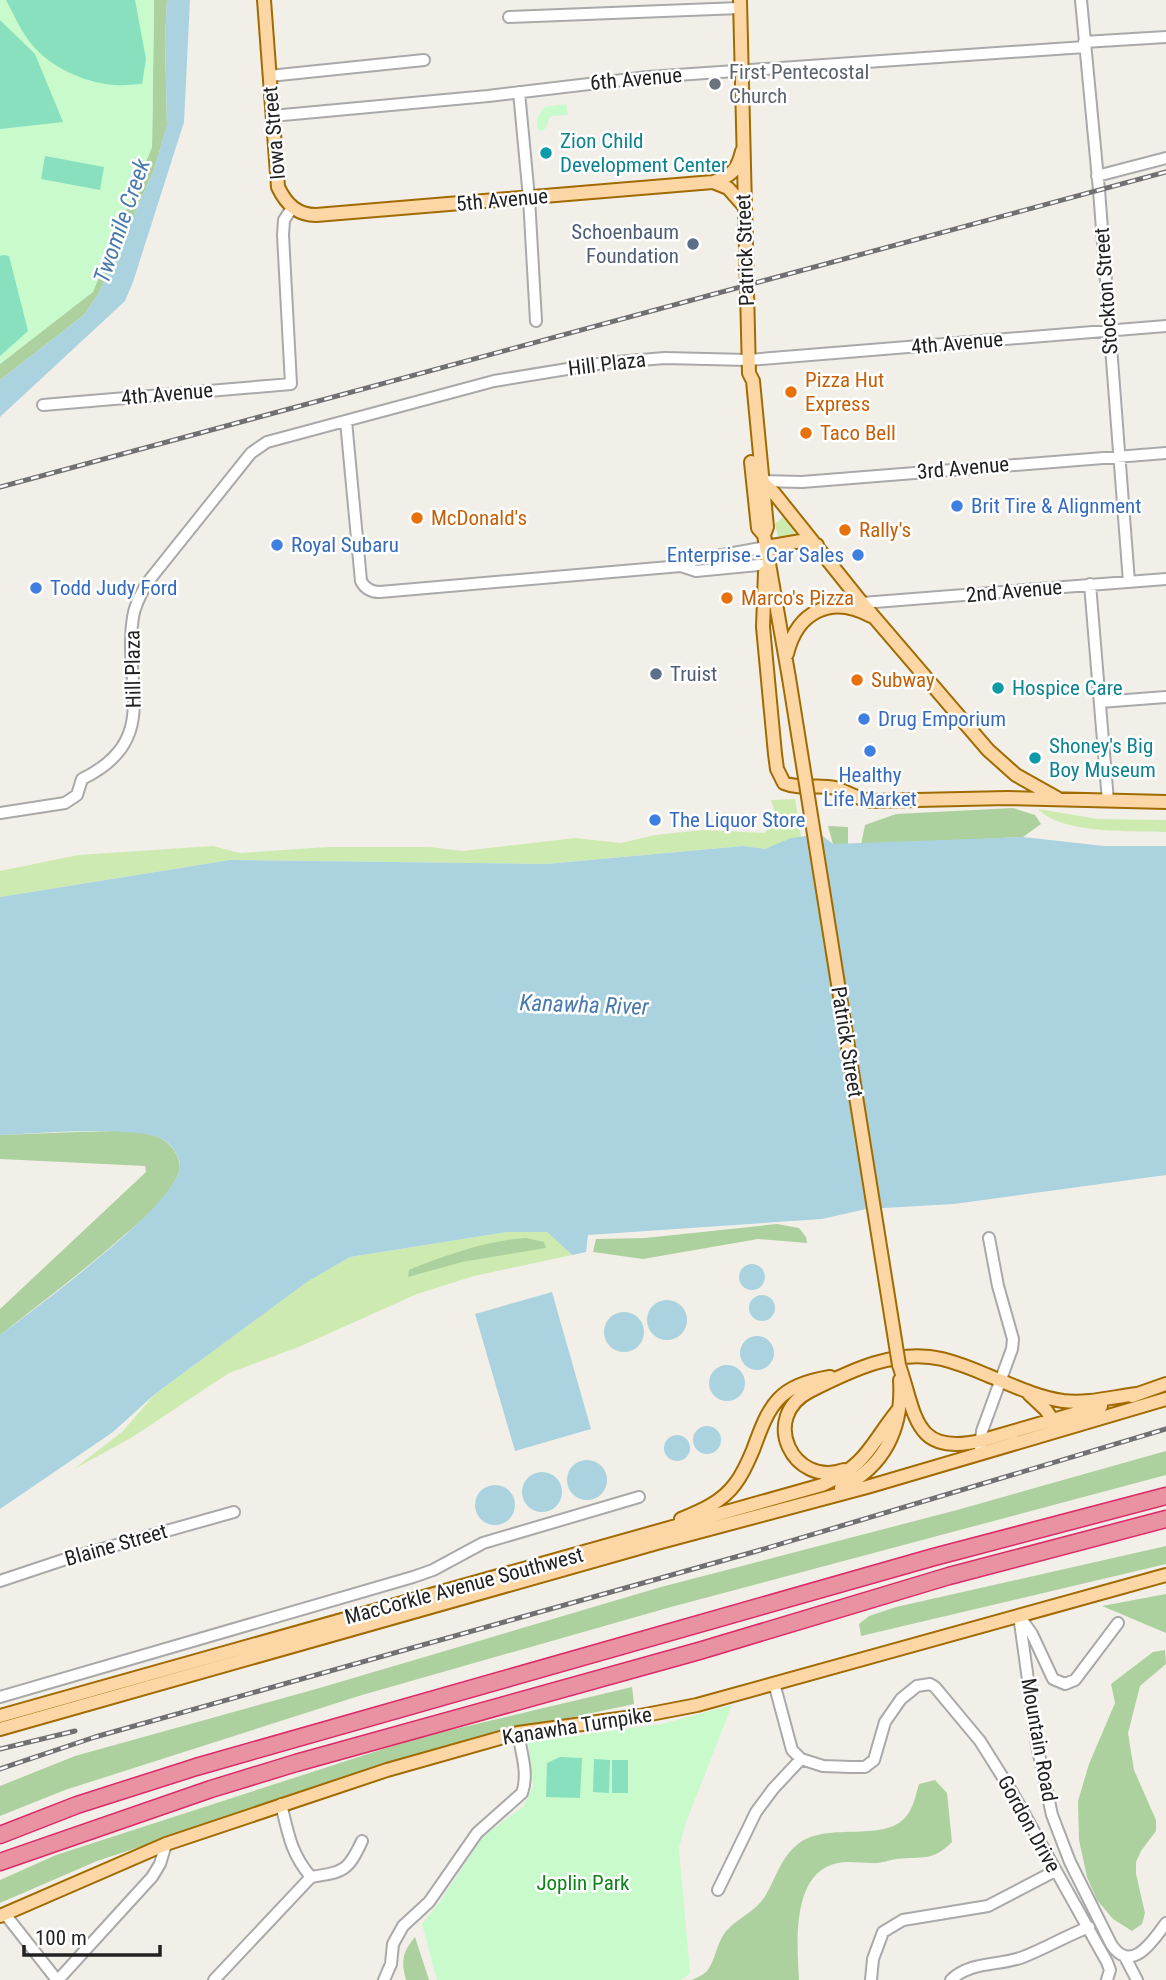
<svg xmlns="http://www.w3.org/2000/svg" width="1166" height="1980" font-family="'Roboto Condensed',sans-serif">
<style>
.grass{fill:#cdebb0}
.forest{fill:#add19e}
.park{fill:#c8facc}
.pitch{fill:#88e0be}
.water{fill:#aad3df}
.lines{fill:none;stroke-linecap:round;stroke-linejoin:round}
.minor-casing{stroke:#a9a9a9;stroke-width:14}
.major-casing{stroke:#a06b00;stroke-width:16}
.highway-casing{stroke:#dc2a67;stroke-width:19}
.minor{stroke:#fff;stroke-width:10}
.major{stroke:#fcd6a4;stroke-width:12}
.highway{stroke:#e892a2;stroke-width:16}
.rail-casing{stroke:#707070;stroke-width:5}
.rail{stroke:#fff;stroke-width:2.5;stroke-dasharray:8;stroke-linecap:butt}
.major-bridge-casing{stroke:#a06b00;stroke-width:16;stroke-linecap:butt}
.major-bridge{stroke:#fcd6a4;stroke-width:12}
.worship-dot{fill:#6b7280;stroke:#fff;stroke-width:2.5}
.culture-dot{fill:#0f9aa8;stroke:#fff;stroke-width:2.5}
.service-dot{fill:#5c6f8a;stroke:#fff;stroke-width:2.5}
.food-dot{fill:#e8710a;stroke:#fff;stroke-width:2.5}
.shop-dot{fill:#3f7fe0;stroke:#fff;stroke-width:2.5}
.labels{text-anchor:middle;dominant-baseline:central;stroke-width:5;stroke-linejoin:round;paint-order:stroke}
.worship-label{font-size:21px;fill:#5b616d;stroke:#fff;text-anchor:start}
.street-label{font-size:21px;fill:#222;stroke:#fff}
.culture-label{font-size:21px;fill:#0d838f;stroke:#fff;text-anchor:start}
.service-label{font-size:21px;fill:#4e5e75;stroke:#fff;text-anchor:end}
.food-label{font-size:21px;fill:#c56008;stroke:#fff;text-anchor:start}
.shop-label{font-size:21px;fill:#366cbe;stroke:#fff;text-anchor:start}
.park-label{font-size:21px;fill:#0c8416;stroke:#fff}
.water-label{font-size:23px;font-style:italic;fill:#4a7aab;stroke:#fff}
</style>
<rect width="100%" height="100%" fill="#f2efe9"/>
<!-- grass -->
<path class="grass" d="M783 517 788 519 797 530 793 536 782 538 778 536 775 524Z
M795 799 801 836 765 849 743 846 546 864 230 860 0 897V871L78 855 213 846 240 853 327 847H430L462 851 575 838 621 843 655 835 703 830 764 833 778 822 771 800Z
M1038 809 1098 819 1166 820V832C1132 831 1061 834 1038 809Z
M507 1232H547L572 1255 474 1276 417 1294 301 1346 229 1373 131 1438 74 1469 123 1431 155 1394 307 1282 350 1257Z"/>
<!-- forest -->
<path class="forest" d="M154 0H167L165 40 167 126 154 170 99 293 84 315 0 380V364L93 291 152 147Z
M1013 808 1035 815 1041 824 1023 837 861 845 865 825 896 814Z
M828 826 848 827V845L833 844Z
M78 1132C103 1132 139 1127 162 1139 174 1146 184 1162 178 1175 166 1200 142 1220 121 1238 82 1272 41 1303 0 1335V1309L146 1172 145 1166 0 1159V1135Z
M777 1224 799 1228 806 1237 807 1243 758 1239 643 1259 593 1252 596 1239 645 1238Z
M526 1238 544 1242 546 1248 462 1262 408 1277 409 1270C443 1256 489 1240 526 1238Z
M1166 1451V1475L671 1607 362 1695 65 1790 0 1816V1786L75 1756 316 1689 661 1587 957 1510Z
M1166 1546V1564L861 1636 859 1624 869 1616 896 1607Z
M1166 1594V1633L1102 1606Z
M1165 1650 1166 1664 1140 1686 1128 1733 1134 1770 1156 1820V1831L1141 1851 1136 1862V1874L1145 1913 1142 1924 1132 1931 1113 1919 1097 1900 1087 1877 1079 1840 1078 1801 1089 1764 1115 1703 1111 1684 1153 1652Z
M632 1687 634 1704 466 1740 97 1861 0 1903V1880L56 1855 417 1738Z
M935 1780 947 1793 952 1842C932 1862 922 1856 897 1859 888 1860 881 1864 871 1863 860 1863 849 1861 838 1863 791 1872 797 1943 799 1980H692C696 1978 703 1975 706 1972 716 1962 716 1941 728 1929 739 1918 755 1911 764 1898 776 1879 780 1858 798 1844 828 1820 887 1845 908 1814 914 1805 916 1794 919 1784Z
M415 1937 429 1980H406C401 1962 402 1952 415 1937Z"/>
<!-- park -->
<path class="park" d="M0 0H154L152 147 93 292 0 364Z
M566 104 568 115 551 116C546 121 550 128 541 131L537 129 538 117 544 107Z
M732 1705 685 1825 679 1848 690 1974 680 1980H437L422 1924 439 1903 483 1836 524 1806 533 1786 528 1742 662 1724Z"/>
<!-- pitch -->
<path class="pitch" d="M6 0H135L146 59 142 84C133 84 124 86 115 85 83 83 45 65 27 38 19 27 13 13 6 0Z
M0 20 35 54 63 122 0 129Z
M45 156 104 167 100 190 41 179Z
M3 255 9 256 28 331 0 356V256Z
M560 1757 582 1758 580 1798 546 1797 547 1763Z
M594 1759 610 1760 609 1793 593 1792Z
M612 1760H628V1793H612Z"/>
<!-- water -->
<path class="water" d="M167 0H190L184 122 133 282 125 301 0 417V380L84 315 99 293 154 170 167 125 165 40Z
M820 834 833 844 1023 837 1104 846H1166V1175L954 1204 866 1209 822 1219 588 1235 586 1252 572 1255 547 1232H507L350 1257 307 1282 155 1394 113 1432 0 1509V1335C33 1310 180 1203 180 1166 180 1156 172 1145 164 1140 136 1124 35 1134 0 1135V897L230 860 546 864 743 846 765 849 791 838Z
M739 1277a13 13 0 1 1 26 0a13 13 0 1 1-26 0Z
M552 1292 591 1429 515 1451 475 1314Z
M749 1308a13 13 0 1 1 26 0a13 13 0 1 1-26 0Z
M647 1320a20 20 0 1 1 40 0a20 20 0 1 1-40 0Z
M604 1332a20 20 0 1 1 40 0a20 20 0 1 1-40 0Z
M740 1353a17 17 0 1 1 34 0a17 17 0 1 1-34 0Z
M709 1383a18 18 0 1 1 36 0a18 18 0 1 1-36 0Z
M693 1440a14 14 0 1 1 28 0a14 14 0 1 1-28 0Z
M664 1448a13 13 0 1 1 26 0a13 13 0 1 1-26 0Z
M567 1480a20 20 0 1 1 40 0a20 20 0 1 1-40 0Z
M522 1492a20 20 0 1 1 40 0a20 20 0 1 1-40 0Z
M475 1505a20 20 0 1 1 40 0a20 20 0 1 1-40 0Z"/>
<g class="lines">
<defs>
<path id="minor" d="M1081 0 1099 190 1129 582
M509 17 740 8
M1084 42 1166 37
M269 76 424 60
M519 92 529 198 536 321
M272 116 488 96 648 77 1085 47
M1097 176 1166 158
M43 405 291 384 283 235 284 220 292 208
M346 421 361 581C365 589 371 592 380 592L681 566
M761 481 802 482 1166 453
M766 547 689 561 681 566 696 571 769 564
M1090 584 1108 801
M862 603 1166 579
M1100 702 1166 697
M0 813 65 803 77 795 82 779C163 740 122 682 133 617 135 604 141 594 147 583L251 453 267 442 494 381 604 363 665 358 748 360 1166 326
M980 1447 982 1431 1012 1349 1013 1339 998 1286 989 1238
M0 1581 63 1560 234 1512
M1019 1615 1037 1745 1052 1815 1070 1862 1111 1944C1131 1975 1153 1941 1166 1923
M1020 1617 1032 1634 1053 1679 1065 1684 1075 1680 1118 1623
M774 1683 792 1750 801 1759 823 1766 851 1767H865L874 1760 885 1722 901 1699 917 1686 930 1684 935 1687 980 1741 1012 1792 1107 1962 1110 1970 1107 1980
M0 1697 413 1577 433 1570 483 1543 639 1497
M281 1804C288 1833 291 1854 311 1877
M311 1877C344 1872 348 1871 362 1841
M718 1890 756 1812 773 1789 801 1759
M5 1914 57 1980
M1125 1957 1137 1980
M58 1980 152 1877 160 1864 166 1844
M214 1980 311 1877
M384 1980 391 1964 393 1944 403 1926 429 1902 477 1833 522 1793C529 1774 521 1752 518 1733
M871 1980 873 1959 883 1932 903 1920 988 1906 1055 1871
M951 1980C970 1961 1000 1966 1023 1957 1046 1948 1066 1936 1089 1927"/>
<path id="major" d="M264 0 278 187C286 204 297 215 316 215L713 182C731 177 738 169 742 151
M740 0 749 373 753 381 767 527 764 535 789 678
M713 182 728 188 743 205
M751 462 758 528 764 535
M761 481 774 493 862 603 988 750 1016 775 1057 798
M766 547 801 541 817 545
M765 572 763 627 775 754 777 769 784 783C801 790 818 784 835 788 848 792 859 800 872 801L1007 798 1166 802
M787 654C797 612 831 594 871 616
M899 1365C916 1414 913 1456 980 1441L1101 1406
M1029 1394 1046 1410 1056 1425
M1132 1396 1166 1384
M844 1470C793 1488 759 1417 810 1391 850 1371 896 1348 942 1359 958 1363 973 1369 987 1375 1012 1385 1036 1397 1063 1401 1088 1404 1112 1397 1137 1394
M841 1488C885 1466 903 1428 900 1380
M681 1519C701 1511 722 1502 735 1484 743 1474 748 1462 753 1450 770 1403 778 1386 830 1377
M0 1716 822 1485C868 1464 869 1446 898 1410
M0 1729 657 1543 867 1487 1166 1399
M0 1916 166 1844 387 1770 518 1733 640 1716 697 1705 1166 1575"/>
<path id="highway" d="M0 1835 77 1805 196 1767 934 1557 1166 1496
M0 1862 211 1789 296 1763 699 1651 949 1576 1166 1519"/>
</defs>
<!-- minor casing -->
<use href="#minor" class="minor-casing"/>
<!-- major casing -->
<use href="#major" class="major-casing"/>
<!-- highway casing -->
<use href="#highway" class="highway-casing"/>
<!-- minor -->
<use href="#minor" class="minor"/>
<!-- major -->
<use href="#major" class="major"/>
<!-- highway -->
<use href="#highway" class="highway"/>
<defs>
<path id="rail" d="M0 487 1166 172
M0 1749 75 1731
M0 1769 95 1737 757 1551 1166 1429"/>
</defs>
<!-- rail casing -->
<use href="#rail" class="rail-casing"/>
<!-- rail -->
<use href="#rail" class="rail"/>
<defs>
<path id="major-bridge" d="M789 678 899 1365"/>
</defs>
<!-- major-bridge casing -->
<use href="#major-bridge" class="major-bridge-casing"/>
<!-- major-bridge -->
<use href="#major-bridge" class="major-bridge"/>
</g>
<!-- markers -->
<circle class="worship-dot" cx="715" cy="84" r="7"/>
<g class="culture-dot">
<circle cx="546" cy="153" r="7"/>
<circle cx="998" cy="688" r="7"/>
<circle cx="1035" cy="758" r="7"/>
</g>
<g class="service-dot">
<circle cx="693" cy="244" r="7"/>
<circle cx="656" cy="674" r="7"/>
</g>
<g class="food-dot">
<circle cx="791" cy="392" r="7"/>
<circle cx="806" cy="433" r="7"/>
<circle cx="417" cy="518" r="7"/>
<circle cx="845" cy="530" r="7"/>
<circle cx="727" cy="598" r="7"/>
<circle cx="857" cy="680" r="7"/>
</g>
<g class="shop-dot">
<circle cx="957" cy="506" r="7"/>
<circle cx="277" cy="545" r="7"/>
<circle cx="858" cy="555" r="7"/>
<circle cx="36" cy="588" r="7"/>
<circle cx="864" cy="719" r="7"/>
<circle cx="870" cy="751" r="7"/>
<circle cx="655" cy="820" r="7"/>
</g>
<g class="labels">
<!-- worship labels -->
<g class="worship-label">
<text x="729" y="72">First Pentecostal<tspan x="729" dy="24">Church</tspan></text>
</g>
<!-- street labels -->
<g class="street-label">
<text transform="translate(636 79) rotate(-5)">6th Avenue</text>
<text transform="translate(274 133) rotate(-95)">Iowa Street</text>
<text transform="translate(502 200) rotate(-5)">5th Avenue</text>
<text transform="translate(745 250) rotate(-92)">Patrick Street</text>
<text transform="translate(1106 291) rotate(-94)">Stockton Street</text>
<text transform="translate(957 343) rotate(-5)">4th Avenue</text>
<text transform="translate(607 364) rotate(-7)">Hill Plaza</text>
<text transform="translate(167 394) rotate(-5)">4th Avenue</text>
<text transform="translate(963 468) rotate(-5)">3rd Avenue</text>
<text transform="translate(1014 591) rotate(-5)">2nd Avenue</text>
<text transform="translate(133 669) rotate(-91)">Hill Plaza</text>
<text transform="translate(847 1042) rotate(81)">Patrick Street</text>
<text transform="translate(116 1545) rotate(-16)">Blaine Street</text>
<text transform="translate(464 1586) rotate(-15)">MacCorkle Avenue Southwest</text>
<text transform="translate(577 1726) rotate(-9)">Kanawha Turnpike</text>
<text transform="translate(1039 1740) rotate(80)">Mountain Road</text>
<text transform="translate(1029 1824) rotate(61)">Gordon Drive</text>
</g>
<!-- culture labels -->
<g class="culture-label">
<text x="560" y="141">Zion Child<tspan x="560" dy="24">Development Center</tspan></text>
<text x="1012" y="688">Hospice Care</text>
<text x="1049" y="746">Shoney's Big<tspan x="1049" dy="24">Boy Museum</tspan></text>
</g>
<!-- service labels -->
<g class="service-label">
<text x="679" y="232">Schoenbaum<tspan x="679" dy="24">Foundation</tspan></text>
<text x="670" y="674" text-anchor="start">Truist</text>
</g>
<!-- food labels -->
<g class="food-label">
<text x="805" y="380">Pizza Hut<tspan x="805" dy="24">Express</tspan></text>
<text x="820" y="433">Taco Bell</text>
<text x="431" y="518">McDonald's</text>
<text x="859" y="530">Rally's</text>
<text x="741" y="598">Marco's Pizza</text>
<text x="871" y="680">Subway</text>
</g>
<!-- shop labels -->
<g class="shop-label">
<text x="971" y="506">Brit Tire &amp; Alignment</text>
<text x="291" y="545">Royal Subaru</text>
<text x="844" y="555" text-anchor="end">Enterprise - Car Sales</text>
<text x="50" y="588">Todd Judy Ford</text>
<text x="878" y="719">Drug Emporium</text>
<text x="870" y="775" text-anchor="middle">Healthy<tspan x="870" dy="24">Life Market</tspan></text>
<text x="669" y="820">The Liquor Store</text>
</g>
<!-- park labels -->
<g class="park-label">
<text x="583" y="1883">Joplin Park</text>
</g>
<!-- water labels -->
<g class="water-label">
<text transform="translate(122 221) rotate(-71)">Twomile Creek</text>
<text transform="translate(584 1005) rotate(2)">Kanawha River</text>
</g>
</g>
<!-- scale -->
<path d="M24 1945v10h136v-10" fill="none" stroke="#222222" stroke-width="3.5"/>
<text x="35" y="1945" font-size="21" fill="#222222" stroke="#ffffff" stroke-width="5" paint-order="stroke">100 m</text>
</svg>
